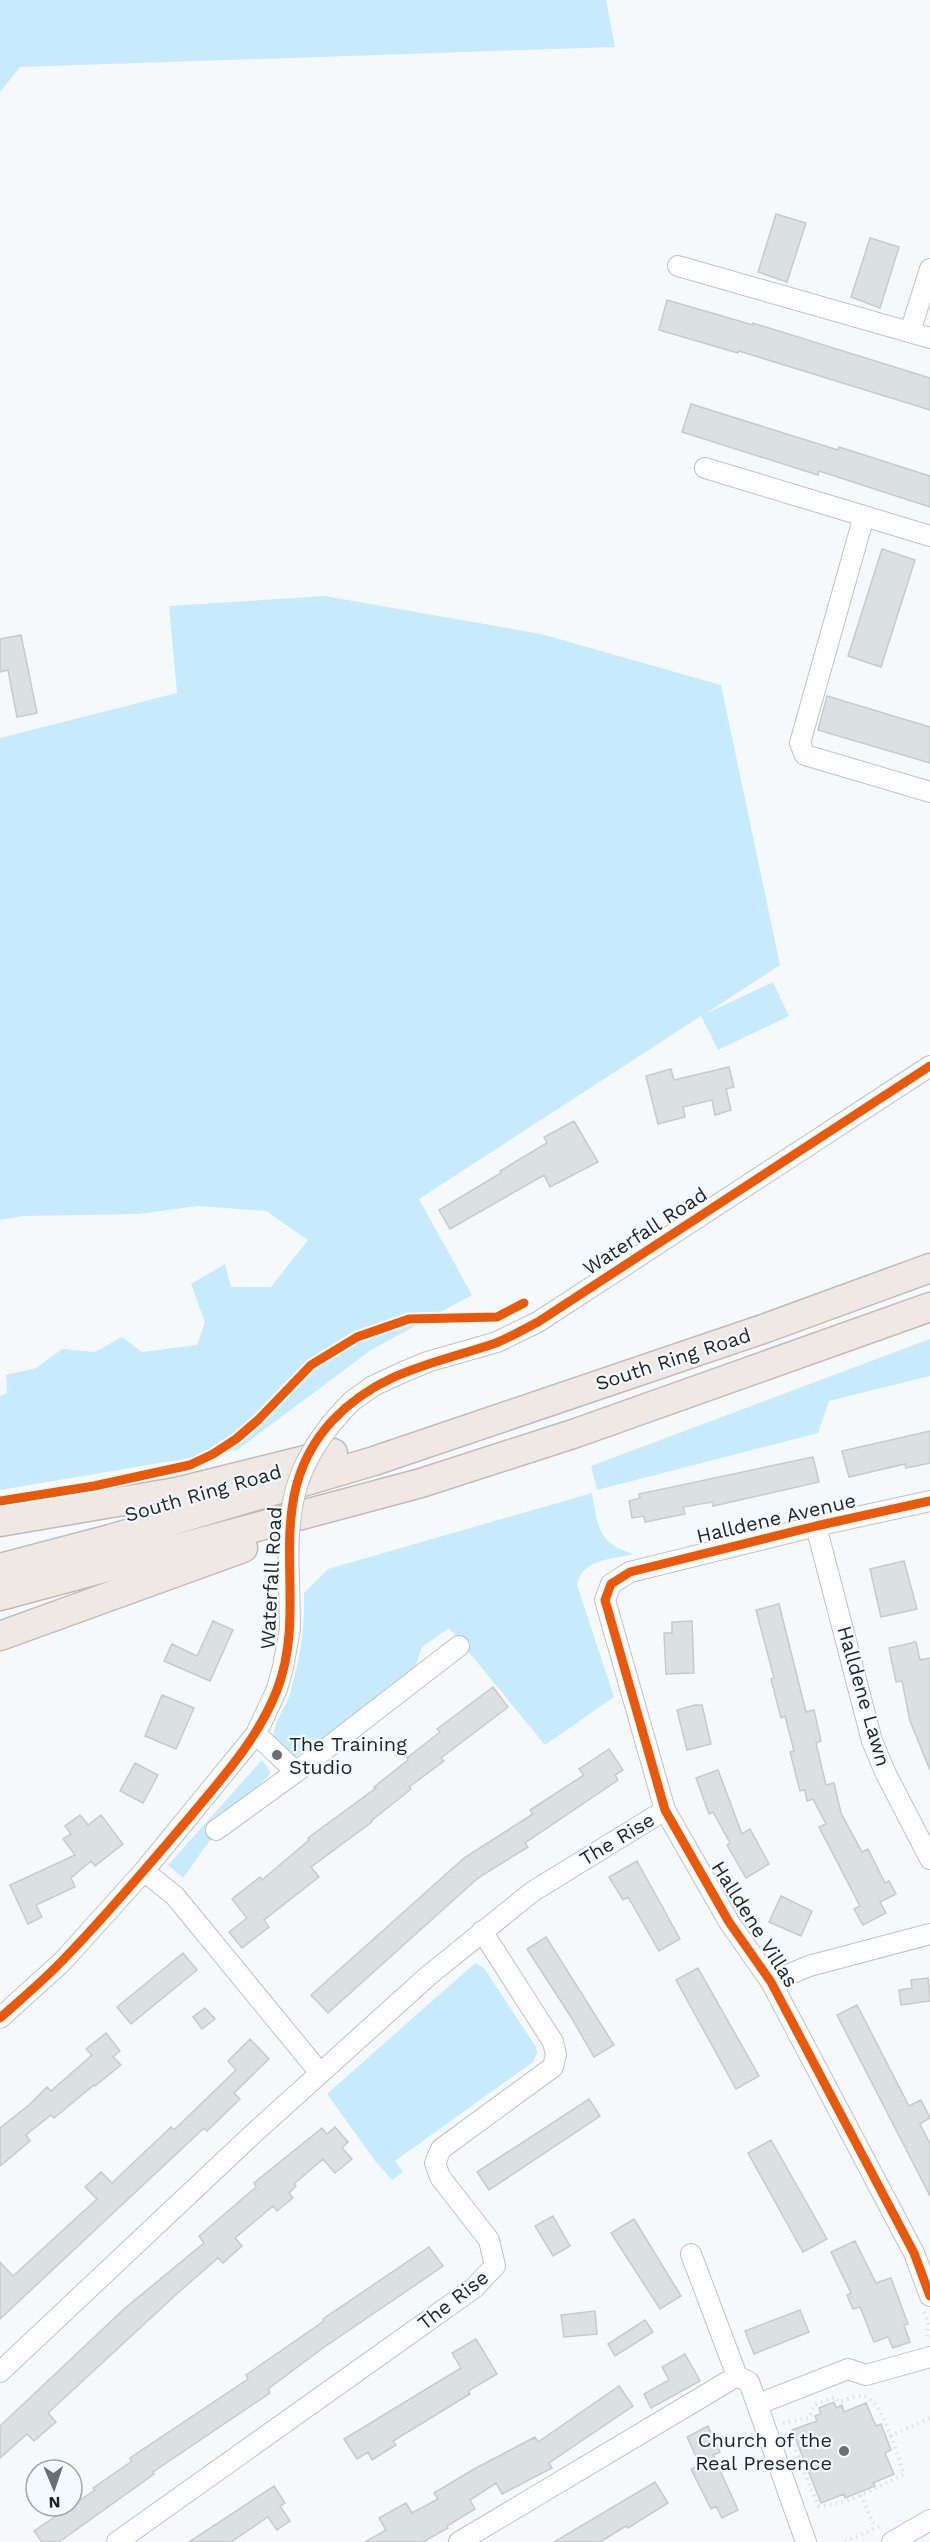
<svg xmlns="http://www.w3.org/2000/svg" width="930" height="2542" font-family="'Work Sans',sans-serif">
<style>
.green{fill:#c8eafd}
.building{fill:#dbe0e2;stroke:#c6cacc;stroke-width:1.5}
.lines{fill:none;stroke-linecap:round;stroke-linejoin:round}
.minor-casing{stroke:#bec2c5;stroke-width:22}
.highway-casing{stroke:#c1bab8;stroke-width:31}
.path{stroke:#e0e1e2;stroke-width:4;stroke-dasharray:1.5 4.5;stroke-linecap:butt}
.minor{stroke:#fefefe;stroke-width:20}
.highway{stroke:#efe8e5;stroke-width:28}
.minor-bridge-casing{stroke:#bec2c5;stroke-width:22;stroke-linecap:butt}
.minor-bridge{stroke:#fefefe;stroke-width:20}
.cycleway-casing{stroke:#f3fafe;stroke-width:13}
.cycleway{stroke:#e8590c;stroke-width:9}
.poi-dot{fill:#6a6f71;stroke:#f3fafe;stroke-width:2}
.labels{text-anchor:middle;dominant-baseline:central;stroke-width:4.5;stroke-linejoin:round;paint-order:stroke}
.street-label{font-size:20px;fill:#1e2427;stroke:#f3fafe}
.poi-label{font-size:20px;fill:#1e2427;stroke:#f3fafe;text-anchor:start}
</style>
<rect width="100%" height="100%" fill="#f6f9fb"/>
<!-- green -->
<path class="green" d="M0 0H606L615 47 20 67 0 92Z
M325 596 541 634 721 685 780 965 705 1014 773 982 789 1016 718 1050 701 1016 419 1199 472 1295 371 1350 237 1450 0 1490V1396L7 1393 6 1375 36 1368 62 1349 95 1352 122 1337 142 1352 197 1345 205 1322 191 1284 225 1264 231 1287H271L308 1240 266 1211 198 1206 138 1214 24 1216 0 1220V738L177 693 169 606Z
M930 1339V1376L829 1401 818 1433 597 1490 591 1466Z
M592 1493C598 1527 598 1544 634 1554 613 1559 581 1559 577 1585L614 1697 545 1745 449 1628 422 1647 413 1673 408 1678 311 1748 296 1756H290L274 1741C271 1723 285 1711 290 1694 300 1658 305 1630 304 1593L328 1569Z
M262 1760 271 1773 254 1790 210 1820V1840L183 1878 168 1865Z
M475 1963 484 1968 536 2047 537 2053 533 2062 395 2161 403 2172 392 2180 376 2162 327 2094Z"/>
<!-- building -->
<path class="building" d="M776 214 806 223 787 282 758 272Z
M870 238 899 247 880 308 851 297Z
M667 300 753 325V323L930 378V410L739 351 738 353 659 330Z
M691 404 838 450 839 447 930 476V507L819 471 818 475 682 432Z
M882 549 915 560 881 667 848 656Z
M21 635 37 713 17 717 8 670 0 672V639Z
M827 696 930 727V763L818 730Z
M729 1067 734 1087 726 1089 731 1110 715 1115 712 1100 683 1107 685 1117 658 1124 646 1076 671 1069 674 1080Z
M574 1121 598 1162 550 1187 544 1175 450 1229 439 1210 501 1173 500 1171 547 1143 544 1137Z
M930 1431V1463L906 1468 905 1464 849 1477 842 1451Z
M813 1457 819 1482 713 1506 712 1502 683 1507 685 1514 645 1522 644 1516 632 1518 629 1501 640 1498 639 1494Z
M904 1561 917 1609 881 1617 870 1569Z
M779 1604 806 1712 814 1710 821 1741 816 1743 826 1785 834 1783 841 1813 862 1852 868 1849 885 1883 889 1881 896 1894 880 1902 886 1913 863 1925 854 1909 860 1906 819 1827 826 1824 813 1799 807 1801 805 1790 800 1791 790 1752 794 1751 785 1716 781 1718 771 1679 774 1678 756 1610Z
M213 1621 233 1630 210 1681 164 1661 172 1644 197 1656Z
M692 1621 694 1673 666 1674 664 1633H672V1622Z
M916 1642 920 1660 930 1658V1770L910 1721 902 1681 896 1682 889 1648Z
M493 1687 508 1707 441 1758 444 1761 409 1787 411 1789 371 1821 372 1822 311 1867 319 1877 264 1920 269 1927 242 1948 229 1932 247 1918 232 1899 260 1877 262 1880 309 1840 308 1838 376 1788 374 1787 408 1760 407 1758 440 1732 437 1729Z
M162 1695 194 1708 176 1749 145 1736Z
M695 1705H702L711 1744 687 1750 677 1710Z
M609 1749 623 1770 615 1775 618 1780 525 1843 528 1847 478 1878 328 2013 311 1995 464 1858 533 1814 530 1810 584 1775 579 1769Z
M135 1763 158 1775 143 1803 120 1791Z
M718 1770 742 1834 750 1829 769 1864 746 1878 727 1845 730 1843 713 1812 709 1814 696 1778Z
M80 1815 88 1825 101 1815 123 1844 95 1866 91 1861 71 1878 75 1887 36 1905 42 1917 28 1924 10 1885 75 1855 63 1839 71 1834 65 1826Z
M637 1861 680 1939 659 1951 628 1897 623 1900 609 1877Z
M781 1896 812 1911 801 1936 769 1922Z
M546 1937 614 2045 594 2057 571 2017 527 1949Z
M183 1953 197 1970 131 2024 117 2007Z
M698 1968 759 2076 736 2089 676 1980Z
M928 1978 930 2001 901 2005 899 1990 912 1988 911 1980Z
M857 2005 909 2106 921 2100 930 2118 920 2124 930 2144V2196L837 2015Z
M205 2008 215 2019 202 2029 193 2017Z
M106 2033 120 2051 113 2057 121 2065 95 2086 94 2085 54 2118 51 2115 26 2135 30 2141 0 2166V2128L29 2105 47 2087 51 2091 92 2055 86 2049Z
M250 2039 269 2059 234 2093 240 2099 207 2131 204 2128 0 2319V2262L13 2276 97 2199 85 2187 101 2172 112 2183 171 2127 174 2130 236 2070 228 2061Z
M589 2099 600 2116 489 2190 477 2172Z
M335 2127 348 2142 342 2148 352 2159 335 2173 323 2159 294 2184 296 2186 289 2193 293 2198 277 2211 273 2206 235 2238 242 2246 223 2263 218 2258 180 2291 48 2413 56 2422 34 2441 27 2434 0 2458V2426L124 2309 204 2243 199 2236 256 2187 254 2183 322 2128 327 2134Z
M771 2140 827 2239 803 2252 748 2153Z
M553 2216 570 2246 553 2256 535 2226Z
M634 2219 681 2296 660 2309 611 2233Z
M855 2241 876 2283 891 2278 908 2324 904 2325 910 2342 893 2348 888 2337 874 2342 860 2307 853 2309 847 2295 851 2293 831 2252Z
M429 2247 443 2266 436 2271 323 2348 268 2389 270 2393 153 2472 154 2474 59 2542H42L34 2531 95 2490 93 2488 132 2461 130 2458 248 2379 246 2375 324 2321 323 2319Z
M800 2310 809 2332 754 2354 745 2331Z
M595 2311 597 2334 564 2337 561 2315Z
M645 2320 653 2332 615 2356 608 2344Z
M476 2339 497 2374 468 2391 470 2394 393 2441 396 2445 372 2460 368 2452 357 2459 344 2439 461 2368 452 2353Z
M685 2354 700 2381 651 2408 644 2394 669 2380 662 2367Z
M619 2386 633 2406 549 2463 552 2468 502 2494 496 2483 470 2500 475 2509 447 2526 448 2528 423 2542H365L386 2530 379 2518 406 2503 412 2513 438 2499 434 2493 474 2469 535 2437 538 2442Z
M834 2402 836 2408 842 2405 844 2412 866 2403 876 2426 881 2424 891 2450 885 2453 894 2474 873 2483 875 2486 845 2498 844 2494 821 2503 792 2430 817 2421 815 2416 821 2414 819 2408Z
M708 2426 720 2452 713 2455 738 2510 722 2518 716 2506 711 2509 691 2469 700 2465 687 2437Z
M655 2482 668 2503 628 2528 626 2526 600 2542H554Z
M274 2486 285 2503 280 2506 290 2521 277 2530 268 2517 231 2542H189Z"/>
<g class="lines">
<defs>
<path id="minor" d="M678 266 930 338
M910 332 930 269
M705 468 864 516
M930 536 864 516 800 743 805 755 930 792
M352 1401 373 1386 401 1373 427 1362 497 1342 538 1322 930 1066
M930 1501 816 1526 630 1572 611 1584 605 1600 665 1810 729 1922 771 1982 914 2253 930 2296
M816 1526 872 1741 886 1774 930 1859
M256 1734 296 1772
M216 1830 296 1772 459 1646
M144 1871 175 1896 320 2073
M771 1982 809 1966 930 1934
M0 2018 63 1961 144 1871 256 1734 277 1689 283 1667 290 1629 289 1580
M691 2254 737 2376
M0 2372 254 2133 428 1976 532 1892 665 1810
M758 2404 848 2369 866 2375 930 2357
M117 2542 474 2288 495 2266 489 2240 440 2177 435 2163 441 2149 553 2067 556 2054 553 2042 482 1931
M459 2542 737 2376 749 2382 806 2542
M892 2542 930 2520"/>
<path id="highway" d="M0 1522 176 1492 333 1453
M0 1568 110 1539 374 1461 763 1329 930 1268
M0 1596 421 1483 576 1433 930 1307
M0 1636 243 1548"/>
</defs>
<!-- minor casing -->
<use href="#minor" class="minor-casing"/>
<!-- highway casing -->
<use href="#highway" class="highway-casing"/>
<!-- path -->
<path class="path" d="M924 2312 929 2325 926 2339
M783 2423 809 2418 814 2405 835 2397 839 2402C846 2400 855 2395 862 2396 883 2397 897 2456 904 2474 877 2487 849 2505 818 2506L790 2436
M890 2436 930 2418
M861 2495 875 2528
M845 2542 880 2526"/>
<!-- minor -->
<use href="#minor" class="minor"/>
<!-- highway -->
<use href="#highway" class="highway"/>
<defs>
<path id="minor-bridge" d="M289 1580C285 1503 296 1457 352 1401"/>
</defs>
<!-- minor-bridge casing -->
<use href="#minor-bridge" class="minor-bridge-casing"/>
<!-- minor-bridge -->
<use href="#minor-bridge" class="minor-bridge"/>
<defs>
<path id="cycleway" d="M0 1501 94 1486 190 1465 213 1454 236 1439 258 1420 311 1365 357 1337 409 1319 497 1317 524 1303
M930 1501 816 1526 630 1572 611 1584 605 1600 665 1810 729 1922 771 1982 914 2253 930 2296
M0 2018C21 1999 43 1981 63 1960 107 1915 148 1866 189 1818 222 1778 258 1739 277 1690 312 1600 257 1502 332 1421 379 1371 434 1364 496 1343 511 1337 524 1329 538 1322L930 1066"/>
</defs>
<!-- cycleway casing -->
<use href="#cycleway" class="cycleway-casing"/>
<!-- cycleway -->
<use href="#cycleway" class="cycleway"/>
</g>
<!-- markers -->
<g class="poi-dot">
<circle cx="277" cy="1755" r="6"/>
<circle cx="844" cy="2451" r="6"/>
</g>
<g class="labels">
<!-- street labels -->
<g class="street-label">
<text transform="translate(645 1231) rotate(-33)">Waterfall Road</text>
<text transform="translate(673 1359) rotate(-18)">South Ring Road</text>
<text transform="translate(203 1493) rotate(-16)">South Ring Road</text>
<text transform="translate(776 1518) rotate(-13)">Halldene Avenue</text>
<text transform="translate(271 1578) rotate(-87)">Waterfall Road</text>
<text transform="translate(864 1696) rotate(74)">Halldene Lawn</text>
<text transform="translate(617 1839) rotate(-31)">The Rise</text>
<text transform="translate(755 1924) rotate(58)">Halldene Villas</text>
<text transform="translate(453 2300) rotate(-38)">The Rise</text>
</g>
<!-- poi labels -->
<g class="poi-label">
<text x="289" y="1744">The Training<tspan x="289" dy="23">Studio</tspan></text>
<text x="832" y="2440" text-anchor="end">Church of the<tspan x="832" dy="23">Real Presence</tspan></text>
</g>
</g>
<!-- north arrow -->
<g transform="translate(54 2488) rotate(178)"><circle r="28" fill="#f3fafe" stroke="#9ea4a8" stroke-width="1.5"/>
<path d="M0-4.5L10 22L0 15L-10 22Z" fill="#6a6f71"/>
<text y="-9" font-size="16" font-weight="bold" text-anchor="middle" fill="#1e2427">N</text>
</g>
</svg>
